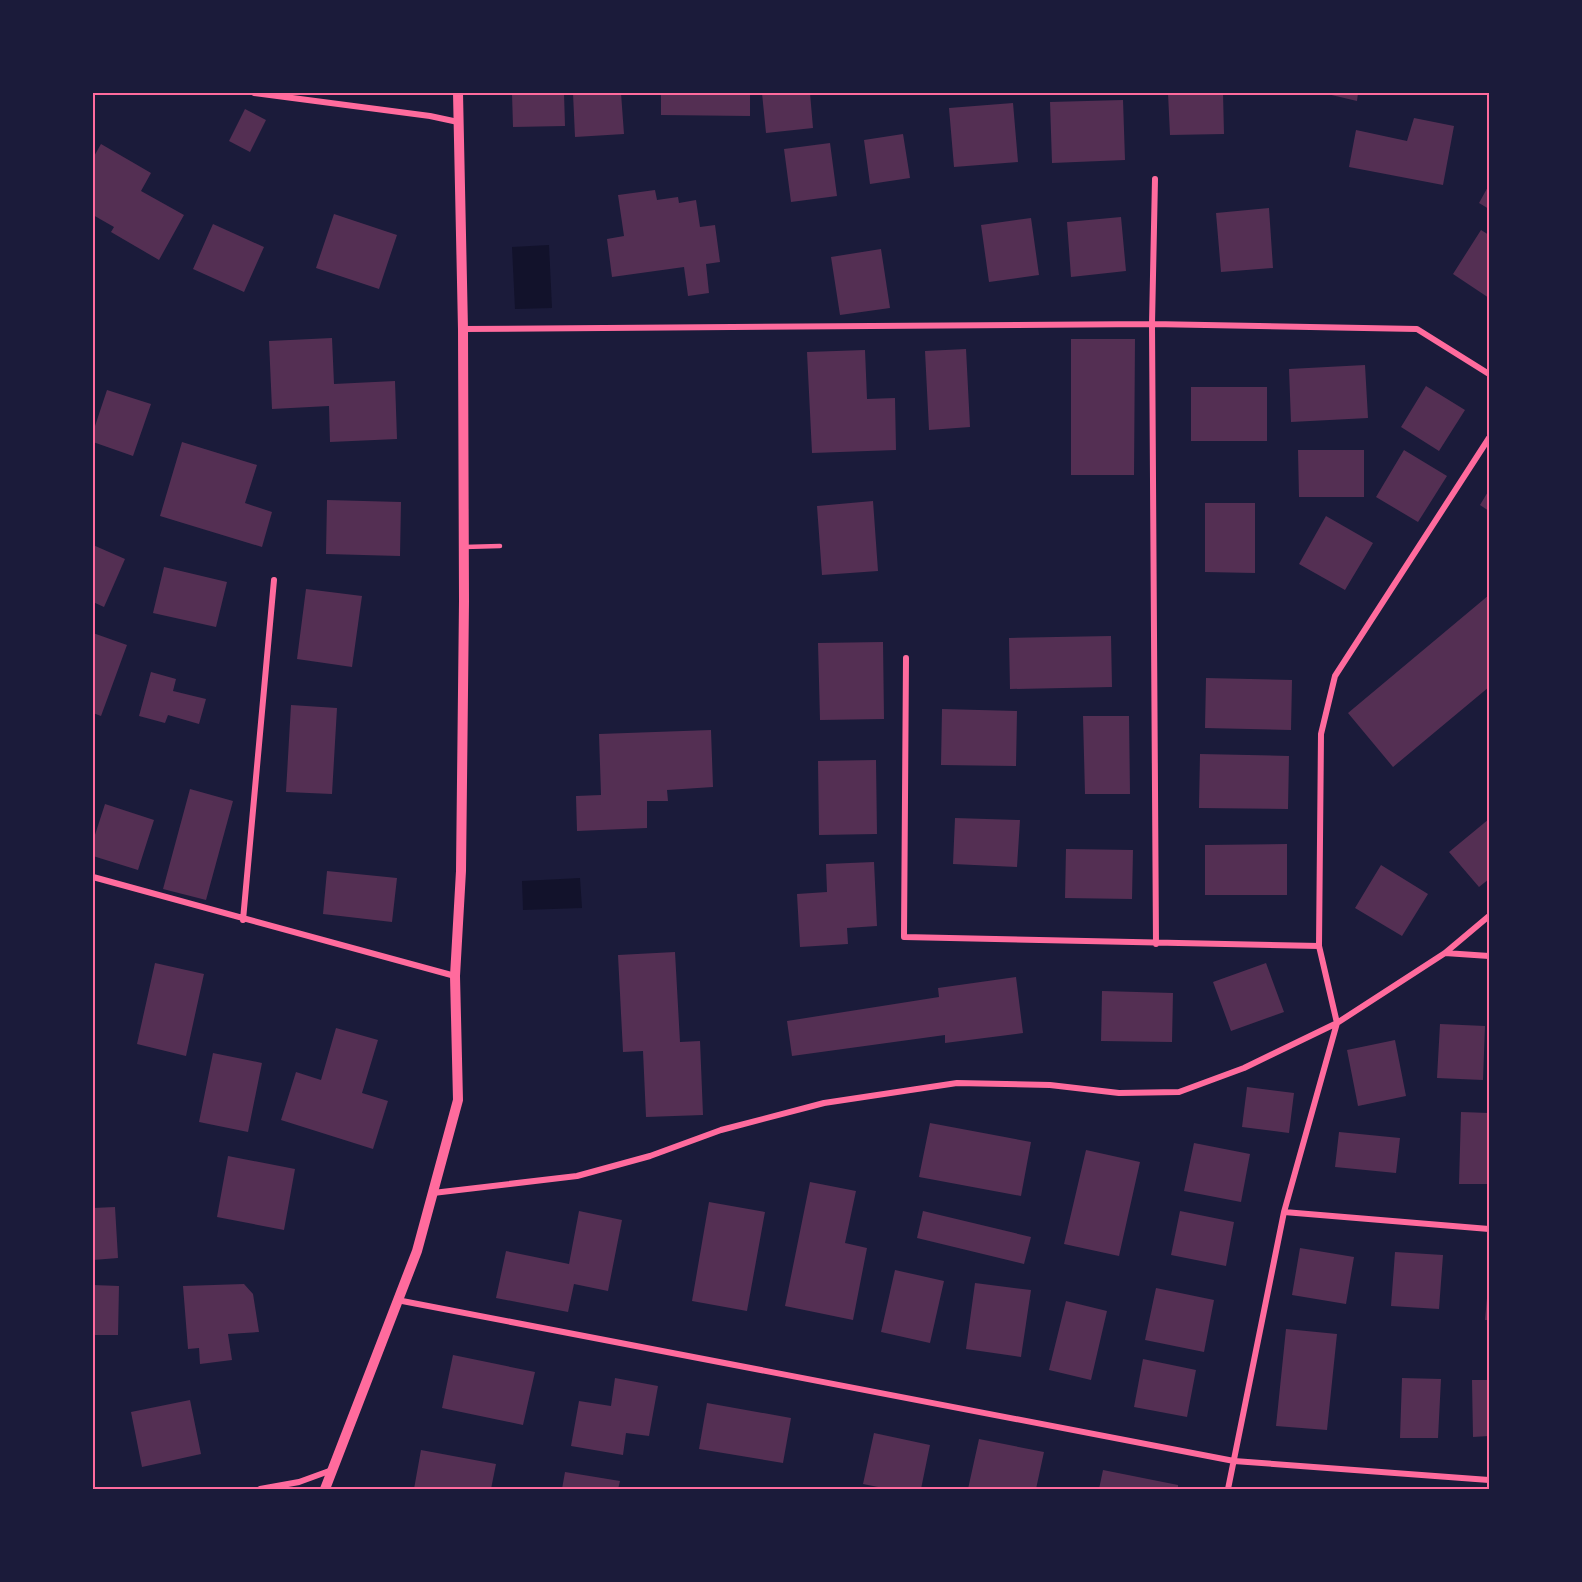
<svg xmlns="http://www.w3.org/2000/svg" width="1582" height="1582" font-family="'PT Sans Narrow',sans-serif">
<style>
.water{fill:#12122b}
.building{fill:#542f53}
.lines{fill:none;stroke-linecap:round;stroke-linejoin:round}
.service{stroke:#ff6b9d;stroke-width:4.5}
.minor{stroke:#ff6b9d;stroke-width:6}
.tertiary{stroke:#ff6b9d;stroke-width:10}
.neatline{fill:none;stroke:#ff6b9d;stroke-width:2}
</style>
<rect width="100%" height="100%" fill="#1b1b3a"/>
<!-- water -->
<path class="water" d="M549 245 552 308 515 309 512 247Z
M580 878 582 908 523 910 522 881Z"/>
<!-- building -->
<path class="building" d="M512 93H564L565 126 513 127Z
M573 93H621L624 134 575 137Z
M661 93H750V116L661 115Z
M762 93H810L813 128 766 133Z
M1168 93H1223L1224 134 1170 135Z
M1323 93H1358L1357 101Z
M1123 100 1125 160 1052 163 1050 102Z
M1013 103 1018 162 954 167 949 108Z
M245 109 266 120 250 152 229 141Z
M1414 118 1454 126 1443 185 1349 167 1356 130 1407 141Z
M903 134 910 178 870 184 864 140Z
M830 143 837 196 791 202 784 149Z
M101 144 151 173 141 191 184 215 159 260 111 232 114 227 93 215V158Z
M1489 185V209L1479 203Z
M655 190 657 200 678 197 679 203 696 200 700 227 715 225 720 262 706 264 709 293 688 296 684 267 612 277 607 239 624 236 618 195Z
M1269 208 1273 268 1221 272 1216 213Z
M334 214 397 235 379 289 316 268Z
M1121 217 1126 271 1071 277 1067 222Z
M1031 218 1039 275 989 282 981 225Z
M213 224 264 247 244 292 193 269Z
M1481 230 1489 235V298L1453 274Z
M881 249 890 308 840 315 831 257Z
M332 338 334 384 395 381 397 439 330 442 329 406 272 409 269 341Z
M1071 339H1135L1134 475H1071Z
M966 349 970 427 929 430 925 351Z
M865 350 867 399 895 398 896 450 812 453 807 352Z
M1365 365 1368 418 1291 422 1289 369Z
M1426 386 1465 410 1439 451 1401 427Z
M1191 387H1267V441H1191Z
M107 390 151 404 133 456 93 442V432Z
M182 442 257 465 245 503 272 512 262 547 160 516Z
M1298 450H1364V497H1299Z
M1404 450 1447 476 1418 522 1376 497Z
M1489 490V511L1480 505Z
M327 500 401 502 400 556 326 554Z
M873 501 878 571 822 575 817 506Z
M1205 503H1255V573L1205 572Z
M1326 516 1373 543 1345 590 1299 564Z
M93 545 125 559 104 607 93 602Z
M164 567 227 582 216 627 153 613Z
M306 589 362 596 352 667 297 659Z
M1489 595V687L1393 767 1348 713Z
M93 633 127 645 101 716 93 713Z
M1111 636 1112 687 1010 689 1009 638Z
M883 642 884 719 820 720 818 643Z
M151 672 176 679 173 691 206 699 199 724 168 715 165 723 139 716Z
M1206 678 1292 680 1291 730 1205 728Z
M291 705 337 708 332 794 286 792Z
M942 709 1017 711 1016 766 941 765Z
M1083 716H1129L1130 794H1085Z
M711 730 713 787 667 790 668 801H647V828L577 831 576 796 601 795 599 734Z
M1200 754 1289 756 1288 809 1199 808Z
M876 760 877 834 819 835 818 761Z
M190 789 233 801 206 900 163 889Z
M105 804 154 820 138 870 93 856V841Z
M955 818 1020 820 1017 867 953 864Z
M1489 819V879L1479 887 1449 852Z
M1287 844V895H1205V845Z
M1066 849 1133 850 1132 899 1065 898Z
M874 862 877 926 847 928 848 944 800 947 797 894 827 892 826 864Z
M1381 865 1428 894 1402 936 1355 908Z
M327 871 397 878 392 922 323 914Z
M675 952 680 1042 700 1041 703 1115 646 1117 643 1051 623 1052 618 955Z
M155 963 204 974 186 1056 137 1044Z
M1266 963 1284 1012 1231 1031 1213 982Z
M1016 977 1023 1033 945 1043V1035L792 1056 787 1021 939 997 938 988Z
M1102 991 1173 993 1172 1042 1101 1041Z
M1440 1024 1485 1026 1483 1080 1437 1078Z
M336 1028 378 1040 362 1093 388 1101 373 1149 281 1120 296 1072 321 1080Z
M1395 1040 1406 1096 1358 1106 1347 1050Z
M213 1053 262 1063 248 1132 199 1122Z
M1247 1087 1294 1093 1289 1133 1242 1127Z
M1461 1112 1489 1113V1184H1459Z
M930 1123 1031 1142 1021 1196 919 1177Z
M1339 1132 1400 1138 1396 1173 1335 1167Z
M1194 1143 1250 1154 1241 1202 1184 1191Z
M1086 1150 1140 1162 1119 1256 1064 1244Z
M228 1156 295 1169 284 1230 217 1217Z
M810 1182 856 1191 845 1243 867 1248 853 1320 785 1306Z
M709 1202 765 1212 747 1311 692 1301Z
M115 1207 118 1258 93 1260V1208Z
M579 1211 622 1220 608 1291 574 1284 568 1312 496 1298 506 1251 569 1264Z
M923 1211 1031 1237 1024 1264 917 1238Z
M1180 1211 1234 1222 1226 1266 1171 1255Z
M1300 1248 1354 1257 1346 1304 1292 1295Z
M1395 1252 1443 1255 1439 1309 1391 1306Z
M895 1270 944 1281 930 1343 881 1332Z
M975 1283 1031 1290 1021 1357 966 1349Z
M244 1284 253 1294 259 1332 228 1334 232 1360 200 1364 199 1348 188 1349 183 1286Z
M93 1285 119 1286 118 1335H93Z
M1156 1288 1214 1300 1204 1352 1145 1340Z
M1487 1298 1489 1299V1320H1485Z
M1066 1301 1107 1311 1091 1380 1049 1370Z
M1286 1329 1337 1334 1327 1430 1276 1426Z
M453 1355 535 1372 523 1425 442 1408Z
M1143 1359 1196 1370 1187 1417 1134 1407Z
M615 1378 658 1386 649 1436 626 1433 623 1455 571 1446 579 1401 611 1406Z
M1402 1378 1441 1379 1438 1438H1400Z
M1472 1380H1489V1436L1473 1437Z
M190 1400 201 1454 142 1467 131 1412Z
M707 1403 791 1418 783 1463 699 1449Z
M874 1433 930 1445 921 1489H888L863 1484Z
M979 1439 1044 1452 1036 1489H968Z
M421 1450 496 1464 491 1489H414Z
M1103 1470 1178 1485V1489H1099Z
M565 1472 620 1481 618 1489H562Z"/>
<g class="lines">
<!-- service -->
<path class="service" d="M464 547 500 546"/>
<!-- minor -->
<path class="minor" d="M254 93 430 116 458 122
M1155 179 1152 324 1156 944
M463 329 1152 324 1417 329 1489 374
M906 658 904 937 1319 946
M93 877 455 976
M243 920 274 580
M1445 953 1489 956
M433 1193 577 1176 650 1156 721 1130 824 1103 957 1083 1050 1085 1119 1093 1179 1092 1244 1068 1337 1023 1445 953 1489 916
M1284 1212 1489 1229
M397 1300 1234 1461 1489 1480
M260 1489 299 1482 332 1470
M1228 1489 1284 1212 1337 1023 1319 946 1321 734 1335 676 1489 438"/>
<!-- tertiary -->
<path class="tertiary" d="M325 1489 417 1251 458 1100 455 976 461 871 464 601 463 329 458 93"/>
</g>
<!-- border -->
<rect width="1582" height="1582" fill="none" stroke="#1b1b3a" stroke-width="189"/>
<rect x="94" y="94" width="1394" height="1394" class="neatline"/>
</svg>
